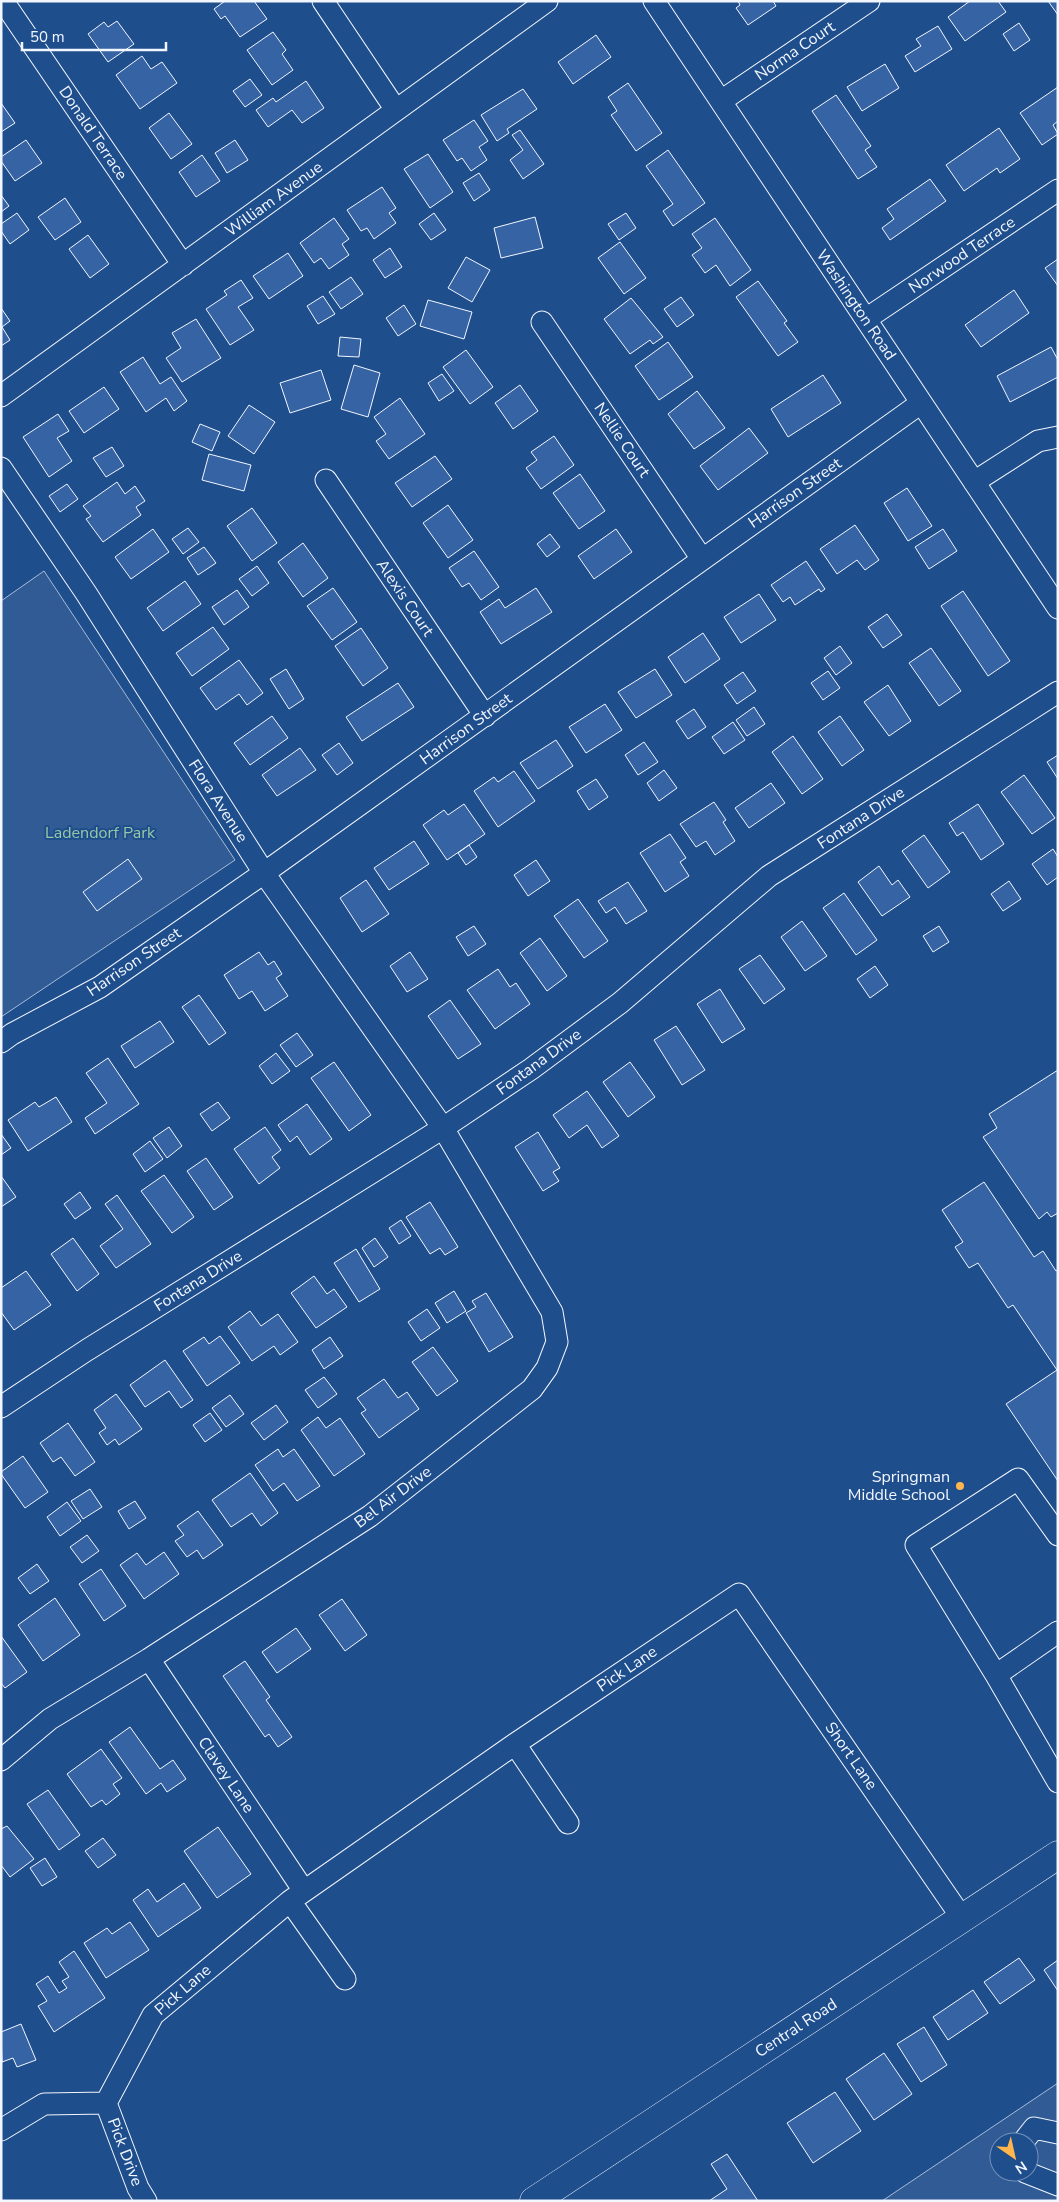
<svg xmlns="http://www.w3.org/2000/svg" width="1059" height="2202" font-family="'Nunito Sans',sans-serif">
<style>
.built{fill:#305b95;stroke:#a8bbd7;fill-rule:evenodd}
.building{fill:#3563a3;stroke:#f2f6ff}
.lines{fill:none;stroke-linecap:round;stroke-linejoin:round}
.minor-casing{stroke:#f2f6ff;stroke-width:23}
.major-casing{stroke:#f2f6ff;stroke-width:29}
.minor{stroke:#1f4e8c;stroke-width:21}
.major{stroke:#1f4e8c;stroke-width:28}
.poi-dot{fill:#ffb74d;stroke:#1f4e8c;stroke-width:2}
.labels{text-anchor:middle;dominant-baseline:central;stroke-width:4;stroke-linejoin:round;paint-order:stroke}
.street-label{font-size:16px;fill:#f2f6ff;stroke:#1f4e8c}
.park-label{font-size:16px;fill:#97c8a6;stroke:#1f4e8c}
.poi-label{font-size:16px;fill:#f2f6ff;stroke:#1f4e8c;text-anchor:end}
</style>
<rect width="100%" height="100%" fill="#1f4e8c"/>
<!-- built -->
<path class="built" d="M44 571 235 860 1 1017V601Z
M1058 2083V2201H882ZM999 2142H1029V2172H999Z"/>
<!-- building -->
<path class="building" d="M225 1H254L267 19 240 37 225 16 221 19 214 9Z
M738 1H773L776 6 748 25 736 8 740 5Z
M970 1H998L1006 12 965 41 948 17Z
M1048 1H1058V15Z
M117 21 134 44 108 62 88 34 104 22 108 27Z
M1019 23 1030 40 1014 51 1003 34Z
M938 26 952 49 915 72 905 56 921 46 916 39Z
M273 32 286 50 282 54 293 70 272 85 247 50Z
M596 35 611 57 573 84 558 62Z
M142 56 151 69 162 62 177 83 140 109 116 75Z
M885 64 899 88 862 111 847 87Z
M250 79 262 95 245 107 233 91Z
M306 81 324 108 302 123 292 110 268 127 256 110 273 98 276 102Z
M628 83 662 133 636 151 611 115 617 111 608 97Z
M1058 87V121L1053 125 1058 134 1042 145 1020 113Z
M523 89 537 109 507 129 509 133 497 141 481 115Z
M836 95 871 146 865 150 877 167 858 179 812 111Z
M1 103 15 123 1 132Z
M169 113 192 144 171 159 149 128Z
M474 120 488 141 479 147 487 160 471 171 462 158 457 161 443 140Z
M999 128 1020 159 1000 173 997 168 964 191 946 165Z
M520 130 544 164 523 179 510 160 523 150 512 135Z
M26 140 42 163 15 181 1 161V157Z
M235 140 248 160 227 173 215 153Z
M668 150 705 203 673 226 663 211 673 204 646 166Z
M428 154 453 192 430 208 404 169Z
M202 155 220 181 196 197 179 172Z
M479 173 490 190 474 201 463 183Z
M930 179 946 201 890 240 882 228 894 219 887 209Z
M382 187 396 208 389 213 396 223 374 239 367 228 361 231 347 210Z
M1 195 9 206 1 212Z
M65 198 81 222 55 240 38 217Z
M17 213 29 230 10 244 1 231V224Z
M434 213 446 230 431 240 419 224Z
M626 213 636 228 619 240 608 224Z
M535 217 543 248 501 258 494 228Z
M334 218 349 239 342 244 349 255 329 269 321 258 314 263 300 243Z
M715 218 751 270 730 286 716 265 705 273 692 255 702 248 692 234Z
M88 235 109 264 90 278 69 249Z
M620 242 646 278 624 294 598 258Z
M390 248 402 267 385 278 373 260Z
M288 253 303 276 269 299 253 276Z
M466 257 490 270 472 302 448 288Z
M1058 259V286L1045 268Z
M351 277 363 294 341 309 329 292Z
M241 280 253 298 238 307 254 330 230 345 206 309 227 295 224 291Z
M758 281 787 321 784 323 798 342 778 356 736 297Z
M1014 290 1029 313 981 347 965 325Z
M323 296 335 314 318 324 307 306Z
M681 297 694 315 677 327 664 309Z
M631 298 663 337 653 344 650 340 630 354 604 319Z
M428 300 472 312 464 339 420 326Z
M404 305 416 324 398 336 386 318Z
M1 308 10 321 2 327 10 340 1 346Z
M196 319 221 358 182 382 166 358 181 348 172 333Z
M340 337 361 339 359 357 338 356Z
M668 342 693 377 659 400 635 366Z
M1051 347 1058 360V377L1010 402 997 376Z
M466 350 493 387 470 404 443 367Z
M143 357 160 384 171 377 187 401 174 411 166 398 146 412 120 372Z
M354 365 380 373 368 417 341 409Z
M321 370 331 400 290 413 280 383Z
M442 374 454 391 439 401 428 383Z
M823 375 841 403 788 437 771 409Z
M520 385 538 411 513 429 495 403Z
M104 387 119 409 84 433 69 411Z
M697 391 725 428 694 449 668 414Z
M400 398 425 434 389 459 376 441 386 434 374 417Z
M249 405 275 422 254 454 228 436Z
M58 414 69 431 57 438 72 461 49 477 23 437Z
M200 424 220 432 212 451 192 442Z
M749 428 768 453 718 490 700 466Z
M554 436 574 465 541 489 526 468 537 460 531 452Z
M112 447 124 466 106 477 93 458Z
M209 454 251 465 244 491 202 480Z
M435 456 452 479 412 507 395 483Z
M580 474 605 511 579 529 553 493Z
M117 482 125 494 135 486 145 501 136 507 141 515 103 542 86 519 91 516 83 506Z
M67 484 78 499 60 512 49 496Z
M907 488 932 526 908 541 884 503Z
M448 505 473 540 448 558 423 523Z
M252 508 277 543 252 561 227 526Z
M855 525 879 560 865 570 857 560 837 574 820 549Z
M188 528 199 542 183 554 172 539Z
M153 529 169 552 131 579 115 557Z
M616 529 632 552 594 579 578 556Z
M943 529 957 551 929 569 915 547Z
M550 534 560 547 547 557 537 544Z
M303 543 328 578 303 597 278 562Z
M204 547 216 563 198 575 187 558Z
M474 551 499 587 481 600 469 583 462 587 449 568Z
M806 561 825 589 821 592 819 589 795 605 790 597 783 602 771 585Z
M257 566 269 583 252 596 239 579Z
M185 581 201 604 163 631 147 608Z
M333 588 357 622 332 640 307 606Z
M536 588 552 612 501 644 480 612 499 599 505 608Z
M237 590 249 607 224 625 212 607Z
M963 591 1010 661 988 676 941 606Z
M759 594 776 620 741 643 724 617Z
M887 614 902 635 883 648 868 627Z
M213 627 229 649 192 676 176 653Z
M361 628 388 668 363 686 335 646Z
M703 633 720 659 685 683 668 657Z
M840 646 852 663 836 675 824 658Z
M931 648 961 691 939 706 909 663Z
M239 660 263 693 247 705 239 694 216 710 200 688Z
M286 669 304 699 289 709 270 679Z
M655 669 672 695 636 718 618 692Z
M828 671 840 688 823 700 811 683Z
M743 672 756 691 737 704 724 685Z
M398 683 414 707 362 741 346 717Z
M888 685 911 721 889 736 864 702Z
M605 704 622 730 586 753 569 727Z
M754 707 765 724 747 736 736 720Z
M694 709 706 727 688 739 676 721Z
M272 716 288 738 250 765 234 743Z
M840 716 864 750 842 766 818 732Z
M733 722 745 740 724 754 712 737Z
M793 736 823 779 802 794 772 752Z
M556 740 573 766 538 789 520 763Z
M644 742 658 762 638 775 625 755Z
M339 743 353 763 337 775 322 755Z
M300 748 316 770 277 796 262 775Z
M1058 755V779L1047 762Z
M664 770 677 788 659 801 647 783Z
M514 771 535 801 498 827 474 791 494 777 498 782Z
M1024 775 1055 818 1032 834 1001 792Z
M596 779 608 797 589 810 577 791Z
M771 783 785 803 749 828 735 808Z
M714 802 726 820 723 822 735 841 715 855 706 841 696 847 680 824Z
M464 804 485 834 447 860 423 825 444 810 448 815Z
M978 804 1004 844 981 860 963 832 957 836 949 823Z
M670 834 686 858 680 862 689 876 665 892 640 853Z
M924 835 950 872 928 888 902 851Z
M414 841 429 864 389 890 374 868Z
M469 845 477 857 466 865 458 853Z
M1053 849 1058 857V877L1047 885 1032 864Z
M128 859 142 879 97 911 83 892Z
M536 860 550 881 528 896 514 875Z
M879 866 892 885 898 880 910 897 882 916 858 882Z
M366 880 389 914 362 932 340 898Z
M1009 881 1021 899 1003 911 991 894Z
M628 882 647 911 626 924 615 907 606 913 598 901Z
M844 893 877 940 856 955 823 908Z
M578 899 608 941 584 958 554 916Z
M802 921 827 956 805 971 781 937Z
M474 926 486 944 468 956 456 937Z
M939 926 949 942 933 952 923 936Z
M540 938 567 976 547 991 520 953Z
M259 952 268 965 274 961 282 974 276 978 288 996 265 1011 252 991 239 999 224 975Z
M410 952 428 979 407 992 390 966Z
M760 955 785 989 764 1004 739 969Z
M875 966 888 985 870 998 857 979Z
M498 969 510 987 516 983 530 1004 495 1029 467 990Z
M720 989 745 1029 722 1043 697 1004Z
M199 995 226 1033 209 1045 182 1007Z
M450 1000 481 1044 458 1059 428 1016Z
M160 1021 174 1042 135 1068 121 1046Z
M676 1026 705 1070 682 1085 654 1040Z
M297 1033 313 1055 296 1067 280 1045Z
M276 1053 290 1071 272 1084 259 1066Z
M108 1058 139 1104 95 1134 85 1118 107 1103 86 1073Z
M334 1062 371 1115 349 1131 311 1078Z
M630 1062 655 1097 628 1117 603 1082Z
M1058 1070V1213L1051 1217 1047 1212 1039 1219 983 1137 997 1128 989 1114Z
M587 1091 619 1136 602 1148 587 1125 569 1138 553 1115Z
M56 1097 72 1122 28 1151 8 1120 35 1102 39 1107Z
M218 1102 230 1118 212 1131 200 1114Z
M307 1104 332 1139 310 1155 297 1136 290 1142 278 1125Z
M169 1127 182 1146 167 1158 153 1138Z
M265 1127 281 1150 272 1157 280 1168 259 1184 234 1149Z
M538 1132 560 1168 553 1172 559 1181 543 1191 515 1147Z
M1 1134 11 1148 1 1155Z
M150 1141 163 1159 145 1172 133 1154Z
M206 1158 233 1197 214 1210 187 1171Z
M164 1175 194 1217 172 1233 141 1191Z
M1 1176 16 1197 1 1207Z
M984 1182 1034 1257 1043 1251 1056 1271 1058 1270V1481L1006 1404 1057 1370 1013 1305 1008 1308 978 1263 969 1268 955 1247 963 1242 942 1210Z
M80 1192 91 1208 75 1219 64 1204Z
M117 1195 151 1244 116 1268 100 1246 123 1229 105 1204Z
M430 1202 458 1247 445 1255 440 1248 430 1254 406 1217Z
M401 1220 411 1236 399 1244 389 1228Z
M73 1238 99 1274 77 1291 51 1254Z
M375 1238 388 1257 374 1267 362 1248Z
M356 1249 380 1289 359 1302 334 1263Z
M26 1271 51 1305 14 1330 1 1312V1288Z
M314 1276 327 1294 334 1289 347 1307 316 1328 291 1293Z
M454 1291 466 1311 447 1323 435 1303Z
M486 1293 513 1337 489 1352 466 1313 476 1307 472 1301Z
M427 1309 440 1328 421 1341 408 1322Z
M250 1311 261 1326 278 1314 298 1342 280 1355 274 1346 252 1361 228 1327Z
M220 1336 240 1363 207 1386 183 1351 204 1337 209 1344Z
M330 1337 343 1356 324 1369 312 1350Z
M433 1347 458 1381 437 1396 412 1362Z
M165 1360 193 1400 181 1408 169 1391 145 1407 130 1385Z
M324 1377 337 1394 318 1408 305 1390Z
M384 1379 398 1398 407 1392 419 1409 379 1438 361 1413 366 1410 357 1398Z
M116 1394 142 1429 119 1445 115 1439 107 1445 99 1433 106 1428 94 1410Z
M230 1395 244 1414 226 1427 212 1408Z
M276 1405 288 1422 264 1440 251 1423Z
M210 1413 222 1430 205 1442 193 1425Z
M318 1417 326 1428 340 1418 365 1454 334 1476 301 1430Z
M68 1423 95 1462 75 1476 61 1457 53 1462 40 1443Z
M278 1449 283 1457 294 1449 320 1486 297 1501 284 1483 273 1491 255 1465Z
M23 1456 48 1492 25 1508 1 1474V1472Z
M250 1473 278 1513 261 1526 252 1513 231 1527 212 1500Z
M90 1489 102 1507 83 1519 71 1501Z
M135 1501 146 1518 129 1529 118 1511Z
M67 1502 81 1521 60 1536 47 1517Z
M198 1511 223 1545 203 1559 197 1550 187 1557 175 1541 184 1535 177 1526Z
M87 1535 99 1551 82 1563 70 1547Z
M164 1552 179 1574 144 1599 120 1565 137 1553 146 1565Z
M37 1564 49 1581 30 1594 18 1578Z
M101 1569 126 1606 104 1621 79 1584Z
M55 1598 80 1635 43 1661 18 1625Z
M342 1599 367 1635 345 1651 319 1615Z
M296 1628 311 1649 277 1673 262 1652Z
M1 1636 27 1672 5 1688 1 1683Z
M245 1661 270 1697 266 1700 292 1737 278 1747 269 1734 265 1737 223 1676Z
M130 1727 160 1769 173 1760 186 1779 167 1792 161 1783 146 1794 109 1742Z
M101 1749 122 1778 113 1784 120 1794 106 1805 102 1800 91 1807 67 1774Z
M48 1790 80 1835 59 1850 27 1804Z
M7 1826 34 1859 10 1877 1 1865V1829Z
M218 1827 251 1874 217 1898 184 1851Z
M103 1838 116 1855 98 1868 85 1851Z
M45 1858 57 1877 42 1886 30 1868Z
M184 1883 201 1908 158 1937 133 1900 148 1889 157 1902Z
M130 1922 149 1950 106 1978 84 1943 107 1928 112 1934Z
M74 1951 105 1998 54 2032 38 2006 47 2001 36 1984 48 1976 59 1993 67 1988 62 1981 69 1977 59 1962Z
M1019 1958 1035 1980 1000 2004 984 1982Z
M1058 1960V1991L1044 1970Z
M973 1990 988 2013 948 2040 933 2017Z
M21 2024 36 2060 17 2067 13 2058 2 2062 1 2032Z
M924 2027 947 2065 921 2082 897 2044Z
M884 2053 912 2094 874 2120 846 2079Z
M835 2092 861 2131 813 2163 787 2123Z
M727 2154 758 2201H709L727 2189 711 2164Z"/>
<g class="lines">
<defs>
<path id="minor" d="M3 1 183 265
M323 1 396 110
M654 1 1058 608
M721 101 869 1
M866 319 1058 190
M542 322 702 559
M1 396 547 1
M1 468 86 593 264 873 443 1128 552 1312 557 1342 547 1368 532 1389 370 1516 149 1659 50 1719 1 1760
M326 480 485 716
M974 482 1038 441 1058 437
M1 1042 12 1034 100 987 264 873 921 403
M1 1407 87 1350 443 1128 531 1069 620 1003 769 876 1058 692
M1058 1535 1018 1479 916 1545 996 1675 1058 1782
M149 1659 304 1891
M996 1675 1058 1632
M515 1744 568 1823
M290 1901 345 1979
M106 2103 153 2015 290 1901 515 1744 739 1594 962 1918
M106 2103 138 2188 146 2201
M1 2130 44 2104 106 2103
M1023 2142 1034 2128 1058 2133
M1025 2172 1058 2185"/>
<path id="major" d="M534 2201 1058 1855"/>
</defs>
<!-- minor casing -->
<use href="#minor" class="minor-casing"/>
<!-- major casing -->
<use href="#major" class="major-casing"/>
<!-- minor -->
<use href="#minor" class="minor"/>
<!-- major -->
<use href="#major" class="major"/>
</g>
<!-- markers -->
<circle class="poi-dot" cx="960" cy="1486" r="5"/>
<g class="labels">
<!-- street labels -->
<g class="street-label">
<text transform="translate(795 51) rotate(-34)">Norma Court</text>
<text transform="translate(93 133) rotate(56)">Donald Terrace</text>
<text transform="translate(274 199) rotate(-36)">William Avenue</text>
<text transform="translate(962 255) rotate(-34)">Norwood Terrace</text>
<text transform="translate(856 305) rotate(56)">Washington Road</text>
<text transform="translate(622 440) rotate(56)">Nellie Court</text>
<text transform="translate(795 493) rotate(-35)">Harrison Street</text>
<text transform="translate(405 598) rotate(56)">Alexis Court</text>
<text transform="translate(466 729) rotate(-36)">Harrison Street</text>
<text transform="translate(218 801) rotate(57)">Flora Avenue</text>
<text transform="translate(861 818) rotate(-33)">Fontana Drive</text>
<text transform="translate(134 962) rotate(-34)">Harrison Street</text>
<text transform="translate(539 1062) rotate(-36)">Fontana Drive</text>
<text transform="translate(198 1281) rotate(-32)">Fontana Drive</text>
<text transform="translate(393 1497) rotate(-37)">Bel Air Drive</text>
<text transform="translate(627 1669) rotate(-34)">Pick Lane</text>
<text transform="translate(851 1756) rotate(55)">Short Lane</text>
<text transform="translate(226 1775) rotate(56)">Clavey Lane</text>
<text transform="translate(183 1990) rotate(-41)">Pick Lane</text>
<text transform="translate(796 2028) rotate(-33)">Central Road</text>
<text transform="translate(125 2152) rotate(69)">Pick Drive</text>
</g>
<!-- park labels -->
<g class="park-label">
<text x="100" y="833">Ladendorf Park</text>
</g>
<!-- poi labels -->
<g class="poi-label">
<text x="950" y="1477">Springman<tspan x="950" dy="18">Middle School</tspan></text>
</g>
</g>
<!-- border -->
<rect width="1059" height="2202" fill="none" stroke="#f2f6ff" stroke-width="5"/>
<!-- north arrow -->
<g transform="translate(1014 2157) rotate(146)"><circle r="24" fill="#1f4e8c" stroke="#7391ba"/>
<path d="M0-4L9 19L0 12L-9 19Z" fill="#ffb74d"/>
<text y="-8" font-size="14" font-weight="bold" text-anchor="middle" fill="#f2f6ff">N</text>
</g>
<!-- scale -->
<path d="M22 42v8h144v-8" fill="none" stroke="#f2f6ff" stroke-width="2.5"/>
<text x="30" y="42" font-size="15" fill="#f2f6ff" stroke="#1f4e8c" stroke-width="4" paint-order="stroke">50 m</text>
</svg>
